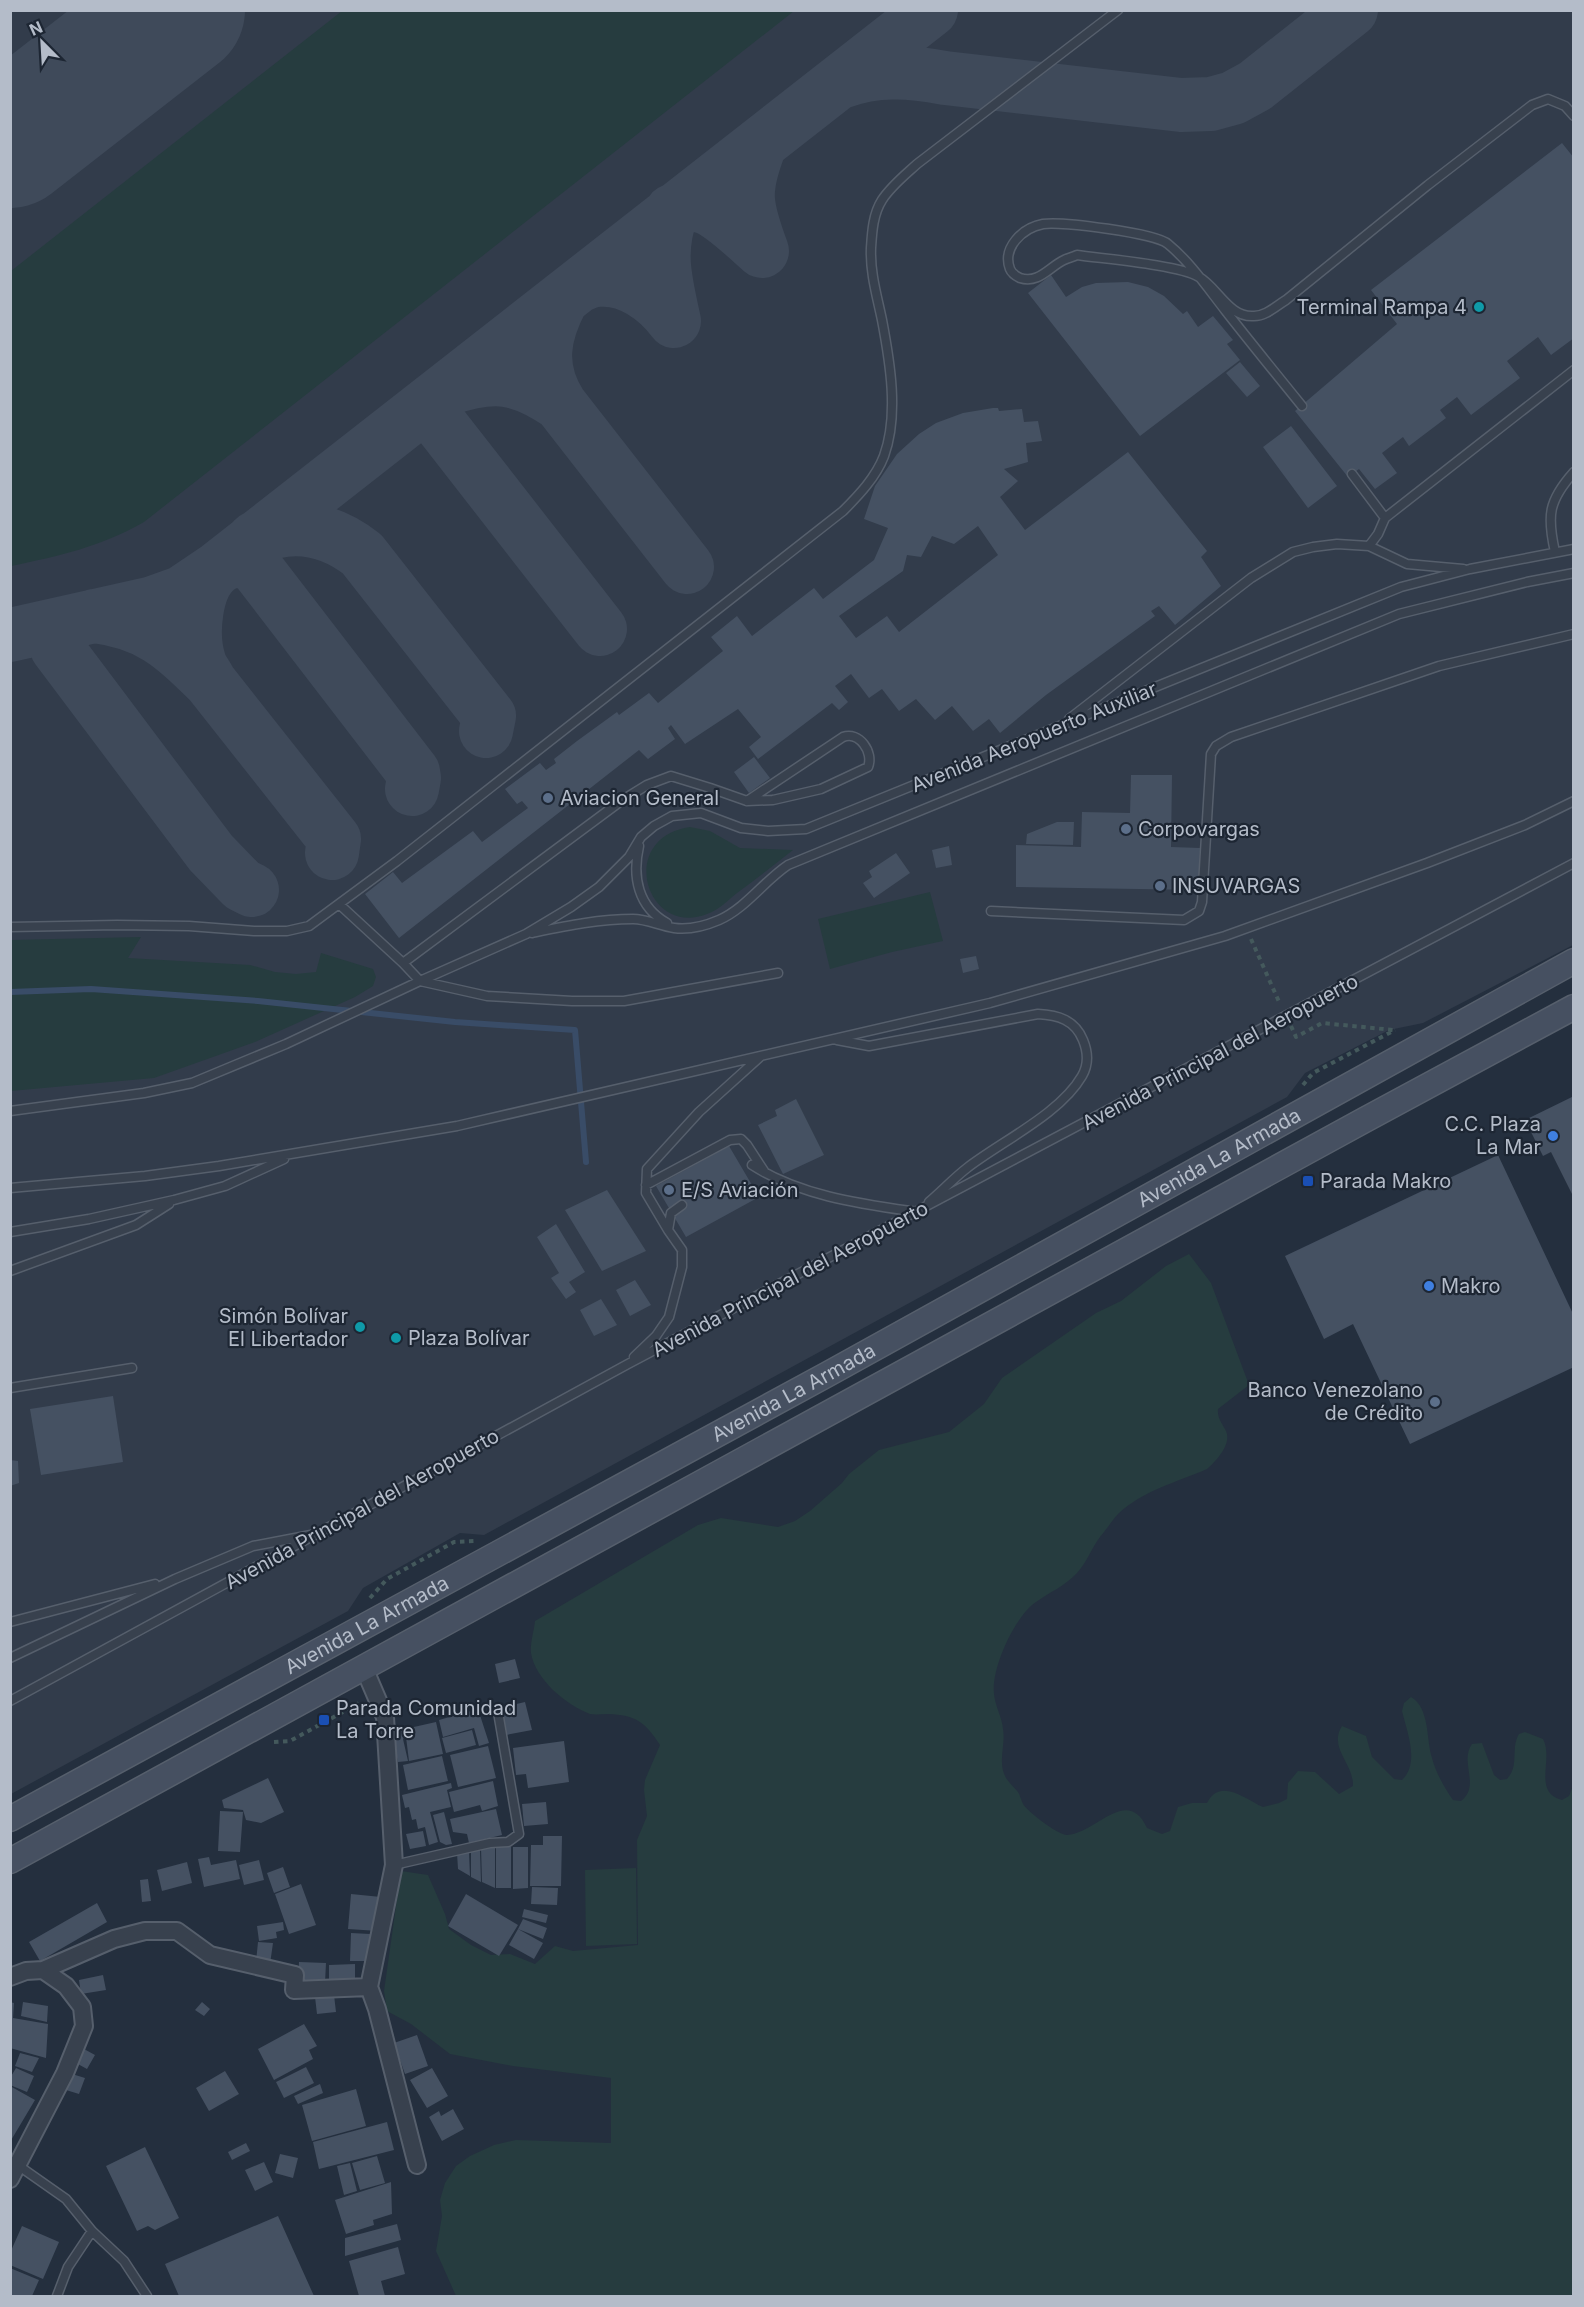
<svg xmlns="http://www.w3.org/2000/svg" width="1584" height="2307" font-family="Inter,sans-serif">
<style>
.airport{fill:#323c4b}
.green{fill:#263c3f}
.lines{fill:none;stroke-linecap:round;stroke-linejoin:round}
.stream{stroke:#394c67;stroke-width:6}
.taxiway{stroke:#3f4a5a;stroke-width:54}
.runway{stroke:#3f4a5a;stroke-width:134}
.building{fill:#455162;fill-rule:evenodd}
.lane-casing{stroke:#565f6c;stroke-width:11}
.street-casing{stroke:#565f6c;stroke-width:20}
.secondary-casing{stroke:#565f6c;stroke-width:27}
.path{stroke:#44595c;stroke-width:4;stroke-dasharray:4.5 4.5;stroke-linecap:butt}
.lane{stroke:#38414e;stroke-width:8}
.street{stroke:#38414e;stroke-width:16}
.secondary{stroke:#465061;stroke-width:24}
.culture-dot{fill:#0f9aa8;stroke:#1d2633;stroke-width:2}
.service-dot{fill:#5c6f8a;stroke:#1d2633;stroke-width:2}
.shop-dot{fill:#3f7fe0;stroke:#1d2633;stroke-width:2}
.transit-dot{fill:#1a4fb4;stroke:#1d2633;stroke-width:2}
.labels{text-anchor:middle;dominant-baseline:central;stroke-width:4.5;stroke-linejoin:round;paint-order:stroke}
.poi-label{font-size:20px;fill:#b4bcc9;stroke:#1d2633;text-anchor:start}
.street-label{font-size:20px;fill:#b4bcc9;stroke:#1d2633}
</style>
<rect width="100%" height="100%" fill="#242f3e"/>
<!-- airport -->
<path class="airport" d="M11 11H1573V945L1423 1023 1389 1030 1305 1073 1287 1097 484 1535 460 1533 363 1588 348 1611 11 1794Z"/>
<!-- green -->
<path class="green" d="M342 11H794L144 522C100 547 59 556 11 566V271Z
M690 827 710 831 740 848 793 850C774 865 756 879 737 893 728 900 719 910 707 914 646 938 616 838 690 827Z
M930 892 943 941 892 952 830 969 818 919Z
M141 937 128 958 250 965 275 972 296 974 316 972 321 953 373 969 376 977 373 986 355 997 255 1042 154 1078 11 1091V940Z
M1189 1254 1211 1283 1249 1385 1218 1409C1217 1418 1222 1423 1226 1431 1232 1444 1216 1461 1207 1469 1177 1482 1142 1491 1118 1514 1113 1519 1109 1526 1104 1532 1093 1544 1088 1561 1077 1573 1065 1586 1050 1592 1036 1602 1015 1616 991 1668 994 1694 995 1706 1002 1717 1003 1729 1006 1745 997 1762 1006 1778 1009 1783 1014 1787 1018 1792 1020 1795 1021 1800 1023 1804 1028 1812 1058 1835 1067 1835 1096 1834 1127 1785 1147 1828L1162 1834 1170 1831 1178 1807 1192 1803H1207C1220 1777 1245 1799 1263 1807L1279 1803 1287 1799 1288 1783 1298 1771 1315 1772 1339 1794 1353 1786C1354 1764 1328 1748 1342 1726L1366 1736 1372 1757 1394 1779 1402 1780C1420 1763 1407 1732 1402 1711L1404 1703 1411 1697C1430 1708 1426 1739 1432 1758 1436 1773 1444 1787 1453 1800L1461 1801C1481 1786 1459 1762 1472 1744L1482 1743 1494 1775 1500 1780 1507 1779C1520 1765 1510 1749 1519 1734L1525 1732 1543 1739C1554 1759 1532 1792 1562 1800L1569 1796 1573 1786V2296H456L436 2251 442 2216 440 2200 445 2183 456 2166 470 2156 494 2145 516 2140 611 2143V2078L513 2066 450 2054 411 2024 387 2011 384 1991 401 1871 428 1875 445 1914 449 1929 471 1945 491 1955 510 1954 535 1964 555 1946 573 1951 638 1945 637 1840 647 1816 644 1790 645 1780 660 1745C645 1722 636 1715 608 1714 602 1714 595 1715 590 1714 566 1705 535 1679 531 1653 530 1643 534 1631 535 1621L698 1525 721 1518 778 1527 795 1521 810 1511 842 1483 849 1474 879 1450 949 1432 984 1404 1002 1378 1096 1313 1121 1301 1166 1266Z
M636 1868 637 1944 586 1946 585 1870Z"/>
<g class="lines">
<!-- stream -->
<path class="stream" d="M10 992 91 989 258 1001 455 1022 575 1030 586 1162"/>
<!-- taxiway -->
<path class="taxiway" d="M841 82C876 69 909 71 945 78L1181 105 1211 104 1233 98 1255 86 1351 10
M580 285C586 283 592 280 598 280 628 277 657 298 674 321 665 280 657 251 672 211 680 208 687 204 695 205 715 206 747 238 762 251 745 205 742 191 760 145
M447 389C494 373 519 376 560 404 537 367 543 335 562 299
M560 404 687 567
M434 416 600 629
M250 560 413 772 414 778 412 789
M94 616C150 623 172 645 210 682 207 675 201 669 199 661 191 635 194 586 218 568 226 561 240 560 250 560L255 538C294 521 330 529 362 554L489 716 486 731
M10 635 153 603 181 593 218 568 931 10
M57 648 211 853 242 885 252 890
M210 682 334 839 332 853"/>
<!-- runway -->
<path class="runway" d="M10 141 178 10"/>
</g>
<!-- building -->
<path class="building" d="M1562 143 1574 158V338L1551 355 1538 337 1507 361 1520 378 1471 415 1457 397 1440 410 1446 418 1409 446 1403 437 1382 453 1397 473 1375 489 1359 469 1348 477 1295 411 1397 324 1371 290Z
M1051 275 1066 297 1082 287 1096 283 1128 282 1148 287 1164 296 1183 314 1187 311 1198 327 1213 316 1233 340 1227 344 1240 360 1140 436 1028 293Z
M1240 362 1260 386 1247 397 1226 373Z
M993 408H998L999 411 1022 409 1024 422 1038 421 1042 441 1026 443 1028 462 1004 469 1018 481 1000 497 1025 530 1128 452 1207 551 1201 557 1221 586 1175 625 1159 606 1151 611 1155 616 1046 695 1000 733 989 719 973 731 952 706 935 720 916 699 899 711 882 689 869 698 851 674 835 686 848 702 839 710 832 703 758 759 749 747 761 737 738 709 685 744 671 725 668 728 675 739 648 759 639 750 399 938 365 894 393 872 402 883 473 831 482 842 528 808 522 801 517 804 505 789 540 763 546 770 556 763 554 759 577 741 617 712 619 715 649 693 658 703 723 651 711 637 737 616 752 636 814 588 823 599 874 560 888 528 864 519 875 486 897 454 919 434 936 423 963 413ZM978 526 998 555 899 632 887 616 856 638 839 616 903 571 907 555 921 557 932 536 954 544Z
M1291 426 1337 486 1308 508 1263 447Z
M754 757 770 778 749 793 734 772Z
M1131 775H1172L1171 847 1200 848 1199 890 1016 887V845L1081 847 1082 812 1130 813Z
M1057 822H1074L1073 845 1026 844 1027 834Z
M949 846 952 865 936 868 932 850Z
M896 853 910 873 874 898 863 883 872 877 869 871Z
M976 956 979 969 963 973 960 959Z
M1574 1096V1198L1551 1152 1543 1156 1525 1120Z
M796 1099 824 1155 783 1174 758 1125 777 1116 775 1110Z
M729 1146 759 1197 686 1237 656 1186Z
M1498 1155 1574 1316V1367L1410 1444 1353 1324 1324 1339 1285 1256Z
M607 1190 646 1251 602 1271 565 1210Z
M556 1224 585 1272 569 1282 576 1292 566 1299 551 1278 559 1273 537 1237Z
M635 1280 651 1305 630 1316 616 1290Z
M601 1299 617 1325 594 1336 580 1310Z
M113 1396 123 1462 41 1475 30 1409Z
M10 1460 18 1461 19 1483 10 1486Z
M515 1659 520 1678 499 1683 495 1664Z
M525 1702 532 1730 506 1735 500 1708Z
M478 1709 489 1743 479 1746 474 1728 443 1737 439 1720Z
M436 1722 443 1754 409 1761 405 1729Z
M403 1727 405 1737 403 1739 408 1761 398 1762 391 1729Z
M472 1730 476 1745 446 1753 442 1738Z
M564 1741 569 1782 528 1788 526 1774 516 1775 513 1748Z
M488 1746 496 1778 458 1787 450 1755Z
M442 1756 448 1781 408 1790 403 1765Z
M268 1778 284 1812 261 1823 246 1820 243 1810 224 1808 222 1800Z
M493 1781 498 1806 482 1811 480 1805 454 1812 449 1792Z
M451 1783 452 1788 447 1790 451 1807 430 1812 438 1842 429 1845 425 1827 418 1829 416 1819 412 1820 409 1807 405 1808 402 1795Z
M546 1802 548 1824 524 1826 522 1804Z
M496 1809 502 1835 469 1843 467 1834 453 1832 450 1819Z
M220 1811 243 1812 240 1852 218 1851Z
M444 1812 452 1844 446 1845 440 1842 433 1815Z
M423 1831 426 1846 410 1849 406 1834Z
M543 1836H562L561 1886H530L531 1845H543Z
M496 1847H511V1888H496Z
M513 1847H528V1888L513 1889Z
M481 1848H495V1888L482 1882Z
M480 1850 481 1882 471 1877V1851Z
M469 1852 470 1876 458 1869 457 1853Z
M209 1857 211 1865 236 1860 240 1879 204 1887 198 1859Z
M259 1860 264 1880 244 1885 239 1865Z
M187 1862 192 1883 162 1891 157 1870Z
M283 1867 290 1887 274 1893 267 1873Z
M148 1879 151 1901 142 1902 140 1880Z
M301 1884 316 1925 289 1934 275 1894Z
M532 1887 558 1888 557 1905 531 1904Z
M351 1894 381 1897 378 1931 348 1929Z
M466 1894 518 1925 499 1956 448 1926Z
M97 1903 107 1922 40 1961 29 1942Z
M524 1909 548 1915 546 1923 522 1917Z
M523 1919 547 1928 543 1939 518 1929Z
M283 1922 284 1930 276 1932 277 1938 259 1941 257 1926Z
M518 1929 543 1943 534 1959 509 1945Z
M351 1933 370 1934 369 1961H350Z
M258 1942 273 1943 270 1964 256 1962Z
M299 1962 326 1963 325 1983H298Z
M355 1964V1983H329V1965Z
M103 1975 106 1990 81 1994 79 1980Z
M334 1995 336 2012 317 2014 315 1997Z
M10 2002 14 2003 13 2018 48 2024 46 2058 10 2048Z
M23 2002 48 2006 47 2022 21 2016Z
M202 2002 210 2009 204 2016 195 2010Z
M304 2024 317 2046 309 2050 313 2059 274 2080 258 2049Z
M417 2035 428 2066 405 2074 394 2043Z
M84 2049 95 2055 87 2069 76 2063Z
M20 2053 39 2058 32 2072 15 2066Z
M306 2067 314 2083 284 2098 276 2082Z
M16 2068 34 2076 27 2092 10 2085V2078Z
M432 2068 448 2096 427 2108 410 2080Z
M225 2071 239 2094 209 2111 196 2088Z
M72 2074 85 2078 79 2094 66 2090Z
M320 2084 323 2093 298 2104 294 2096Z
M10 2086 35 2100 10 2142Z
M356 2089 366 2126 312 2141 302 2105Z
M453 2109 464 2129 442 2141 429 2117 439 2111 441 2116Z
M387 2122 394 2150 319 2169 313 2142Z
M246 2143 250 2151 232 2160 228 2152Z
M145 2147 179 2218 155 2230 148 2226 137 2231 106 2166Z
M280 2154 298 2158 293 2178 275 2173Z
M377 2156 385 2183 360 2190 352 2163Z
M264 2162 273 2182 255 2191 245 2170Z
M350 2163 357 2191 344 2195 337 2166Z
M391 2182 392 2214 373 2220 374 2225 346 2234 335 2200Z
M278 2216 314 2296H179L165 2264Z
M397 2224 401 2240 345 2256V2238Z
M22 2226 59 2242 43 2279 10 2265V2253Z
M398 2247 405 2274 381 2281 385 2296H359L349 2261Z
M10 2268 39 2280 32 2296H10Z"/>
<g class="lines">
<defs>
<path id="lane" d="M1302 406C1276 374 1250 342 1225 310 1207 287 1190 262 1168 244 1155 233 1061 221 1043 224 1022 228 1002 248 1010 269 1012 274 1016 276 1020 278 1039 284 1049 267 1064 260 1068 258 1073 257 1077 255 1105 259 1179 265 1199 277 1218 288 1229 318 1254 316 1266 316 1276 306 1286 300L1428 185 1532 105 1548 99 1565 106 1574 116
M1352 474 1385 518
M1369 546 1378 534 1385 518 1574 370
M1555 552C1547 516 1548 501 1574 472
M1069 719 1251 578 1293 552 1313 547 1337 544 1369 546 1407 564 1463 569
M639 846C632 877 638 907 667 923
M340 905 403 963 621 801 647 785 671 776 710 788 747 801 773 800 821 789 868 767C874 752 859 731 843 737L747 801
M991 911 1184 920 1199 911 1202 902 1211 754 1216 746 1231 737 1439 666 1574 634
M10 927 117 925 189 926 254 931H287L309 926 397 861 843 511C859 495 876 477 884 456 899 415 890 362 882 320 877 296 870 273 871 248 872 232 873 214 882 200 891 186 905 175 917 164L1118 10
M532 933C566 926 599 919 633 919 647 919 660 926 674 928 689 930 705 926 719 920 746 908 764 881 788 865L1399 614 1527 582 1574 573
M403 963 420 981 487 996 572 1001H624L778 973
M837 1040 869 1046 1038 1014C1058 1015 1075 1020 1083 1040 1088 1052 1089 1064 1082 1076 1060 1114 1002 1141 967 1168 954 1178 942 1191 929 1202
M10 1111 144 1093 192 1083 286 1044 420 981 526 934 571 907 599 887 629 857 641 837 654 826 672 816 701 813 741 828 768 831 806 829 1401 587 1470 569 1574 549
M752 1165C800 1196 862 1204 917 1212
M646 1185 730 1140 741 1139 747 1145 764 1171
M10 1188 145 1176 219 1166 457 1126 990 1003 1225 936 1427 863 1525 825 1574 801
M668 1230 646 1193 647 1169 699 1112 761 1056
M10 1232 89 1219 174 1200 225 1186 284 1159
M10 1271 136 1225 169 1204
M634 1357 656 1336 669 1317 682 1267V1250L668 1230 671 1213 682 1205
M10 1388 132 1368
M10 1622 155 1584
M10 1658 175 1579 253 1546 311 1535
M10 1701 628 1364 1574 863
M394 1865 490 1843 508 1842 519 1834 498 1712
M19 2166 66 2199 92 2231 124 2261 147 2296
M57 2296 68 2267 92 2231"/>
<path id="street" d="M364 1668 385 1717 394 1865 369 1987 377 2009 417 2165
M43 1970 114 1939 145 1931H177L210 1955 295 1975 294 1990 369 1987
M10 1977 26 1971 43 1970 66 1986 82 2007 84 2026 65 2073 10 2179"/>
<g id="secondary">
<path id="s1" d="M10 1819 828 1374 1574 961"/>
<path d="M10 1861C532 1576 1051 1288 1574 1007"/>
</g>
</defs>
<!-- lane casing -->
<use href="#lane" class="lane-casing"/>
<!-- street casing -->
<use href="#street" class="street-casing"/>
<!-- secondary casing -->
<use href="#secondary" class="secondary-casing"/>
<!-- path -->
<path class="path" d="M1251 939 1280 1004
M1291 1026 1296 1037 1322 1023 1393 1030
M1303 1085 1313 1073 1395 1030
M370 1598 387 1579 454 1542 474 1541
M274 1742 290 1741 361 1702"/>
<!-- lane -->
<use href="#lane" class="lane"/>
<!-- street -->
<use href="#street" class="street"/>
<!-- secondary -->
<use href="#secondary" class="secondary"/>
</g>
<!-- markers -->
<g class="culture-dot">
<circle cx="1479" cy="307" r="6"/>
<circle cx="360" cy="1327" r="6"/>
<circle cx="396" cy="1338" r="6"/>
</g>
<g class="service-dot">
<circle cx="548" cy="798" r="6"/>
<circle cx="1126" cy="829" r="6"/>
<circle cx="1160" cy="886" r="6"/>
<circle cx="669" cy="1190" r="6"/>
<circle cx="1435" cy="1402" r="6"/>
</g>
<g class="shop-dot">
<circle cx="1553" cy="1136" r="6"/>
<circle cx="1429" cy="1286" r="6"/>
</g>
<g class="transit-dot">
<rect x="1302" y="1175" width="12" height="12" rx="3"/>
<rect x="318" y="1714" width="12" height="12" rx="3"/>
</g>
<g class="labels">
<!-- poi labels -->
<g class="poi-label">
<text x="1467" y="307" text-anchor="end">Terminal Rampa 4</text>
<text x="560" y="798">Aviacion General</text>
<text x="1138" y="829">Corpovargas</text>
<text x="1172" y="886">INSUVARGAS</text>
<text x="1541" y="1124" text-anchor="end">C.C. Plaza<tspan x="1541" dy="23">La Mar</tspan></text>
<text x="1320" y="1181">Parada Makro</text>
<text x="681" y="1190">E/S Aviación</text>
<text x="1441" y="1286">Makro</text>
<text x="348" y="1316" text-anchor="end">Simón Bolívar<tspan x="348" dy="23">El Libertador</tspan></text>
<text x="408" y="1338">Plaza Bolívar</text>
<text x="1423" y="1390" text-anchor="end">Banco Venezolano<tspan x="1423" dy="23">de Crédito</tspan></text>
<text x="336" y="1708">Parada Comunidad<tspan x="336" dy="23">La Torre</tspan></text>
</g>
<!-- street labels -->
<g class="street-label">
<text transform="translate(1034 737) rotate(-22)">Avenida Aeropuerto Auxiliar</text>
<text transform="translate(1220 1052) rotate(-28)">Avenida Principal del Aeropuerto</text>
<text stroke="none"><textPath href="#s1" startOffset="1378">Avenida La Armada</textPath></text>
<text transform="translate(790 1279) rotate(-28)">Avenida Principal del Aeropuerto</text>
<text stroke="none"><textPath href="#s1" startOffset="892">Avenida La Armada</textPath></text>
<text transform="translate(362 1509) rotate(-29)">Avenida Principal del Aeropuerto</text>
<text stroke="none"><textPath href="#s1" startOffset="406">Avenida La Armada</textPath></text>
</g>
</g>
<!-- border -->
<rect width="1584" height="2307" fill="none" stroke="#b4bcc9" stroke-width="24"/>
<!-- north arrow -->
<g transform="translate(42 42) rotate(336)" stroke="#1d2633" stroke-width="4.5" paint-order="stroke">
<path d="M0-4.5L10 22L0 15L-10 22Z" fill="#b4bcc9"/>
<text y="-9" font-size="16" font-weight="bold" text-anchor="middle" fill="#b4bcc9">N</text>
</g>
</svg>
